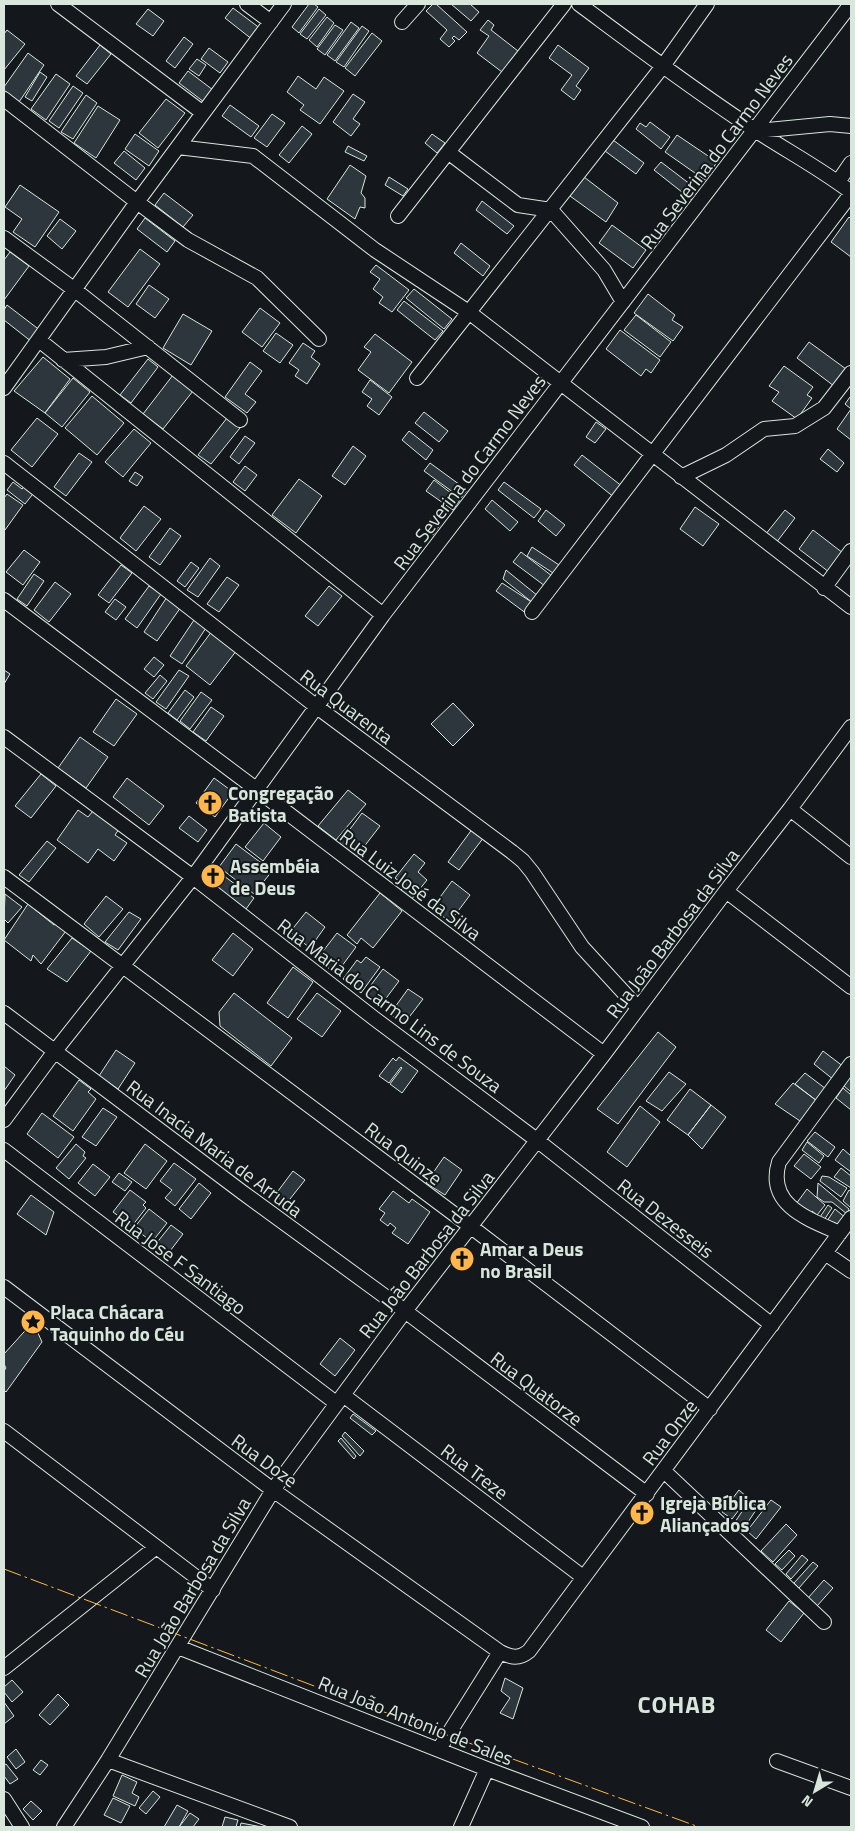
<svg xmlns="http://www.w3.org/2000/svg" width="855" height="1831" font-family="'Titillium Web',sans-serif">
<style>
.building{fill:#2c363c;stroke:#d8e6dc}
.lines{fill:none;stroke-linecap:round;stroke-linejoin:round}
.minor-casing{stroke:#d8e6dc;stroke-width:16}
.minor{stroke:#14181c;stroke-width:14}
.power{stroke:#ffb74d;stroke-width:1;stroke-dasharray:18 4 2.5 4;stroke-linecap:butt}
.labels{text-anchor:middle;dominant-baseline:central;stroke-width:4;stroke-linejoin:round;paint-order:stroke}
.street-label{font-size:19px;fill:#d8e6dc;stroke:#14181c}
.poi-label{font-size:19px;font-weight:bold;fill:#d8e6dc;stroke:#14181c;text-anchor:start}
.district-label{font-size:24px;font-weight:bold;letter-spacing:1px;fill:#d8e6dc;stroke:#14181c}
</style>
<rect width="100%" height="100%" fill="#14181c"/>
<!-- building -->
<path class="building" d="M309 4H314L318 7 299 33 292 27Z
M433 4H436L467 32 459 40 454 36 452 38 455 41 449 47 440 39 447 30 426 11Z
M451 4H470L479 12 471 21Z
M233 8 261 29 253 40 225 18Z
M148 9 164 21 153 36 136 24Z
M319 9 326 15 307 39 300 34Z
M327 17 334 23 317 47 309 40Z
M488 20 494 25 491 30 518 51 502 72 477 53 489 36 480 30Z
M351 22 359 28 335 61 327 55Z
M335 25 343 30 325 55 317 49Z
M362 26 369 31 344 67 336 62Z
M7 30 25 44 4 70V34Z
M372 33 382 41 355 76 345 68Z
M184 37 193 44 175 68 166 61Z
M100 45 111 54 87 84 76 76Z
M558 45 589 68 576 86 581 90 574 100 561 90 572 75 549 58Z
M209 48 228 62 220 73 201 59Z
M28 53 44 65 19 102 4 90V87Z
M197 59 206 65 199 76 189 69Z
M188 71 213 90 204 102 179 83Z
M40 72 47 77 32 101 25 97Z
M56 74 70 84 46 120 31 109Z
M298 76 316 89 324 77 344 91 320 124 300 110 304 105 287 92Z
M73 86 83 93 59 128 49 121Z
M353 94 365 102 353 119 360 124 351 136 333 122Z
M86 95 97 103 73 139 61 132Z
M166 99 185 113 158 148 139 133Z
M230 105 259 126 251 137 222 116Z
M98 106 120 120 96 158 74 143Z
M272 114 285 123 267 147 254 138Z
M650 122 670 137 661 149 636 129 640 123 646 127Z
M302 126 312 134 289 163 279 155Z
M135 134 159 151 149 166 125 149Z
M432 134 445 143 437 153 425 143Z
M677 135 717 162 705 180 665 152Z
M613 140 644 163 636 174 605 151Z
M348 146 367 156 364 161 345 152Z
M124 151 145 168 136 180 114 163Z
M661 162 699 191 692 200 654 170Z
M350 165 366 176 361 193 365 198V208L360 207 355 219 327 199Z
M389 177 408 189 403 196 385 185Z
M584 177 618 203 606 222 570 196Z
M20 185 59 212 35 247 13 232 22 219 5 207Z
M164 193 193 215 183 227 155 205Z
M482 201 514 226 507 234 476 210Z
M849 217 851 219V257L831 242Z
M145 218 175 241 167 252 137 229Z
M60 219 76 231 62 249 47 236Z
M612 225 646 250 633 268 599 243Z
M461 243 490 266 483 276 454 253Z
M140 249 160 264 128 307 108 292Z
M10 252 29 266 4 300V260Z
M376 265 409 290 392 312 379 303 383 297 373 289 380 279 370 272Z
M149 285 169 299 155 318 136 304Z
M414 289 452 319 444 329 406 298Z
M648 294 675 315 672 320 683 327 673 341 634 313Z
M404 301 443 331 435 340 397 310Z
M7 305 41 331 32 342 4 320V310Z
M260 308 280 323 262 347 242 332Z
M183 314 212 331 191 365 163 348Z
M636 315 671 342 660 357 624 330Z
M620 330 660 360 651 373 646 369 641 376 606 349Z
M276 333 293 345 280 363 263 351Z
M375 334 412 362 389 393 358 370 371 352 364 347Z
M809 342 846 369 834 386 797 358Z
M303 343 315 351 311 357 320 364 307 384 295 376 299 370 289 363Z
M43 357 70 379 45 413 14 391Z
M148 359 158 367 131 403 120 395Z
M250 362 262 371 245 394 256 402 247 413 225 397Z
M784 366 813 387 807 395 812 398 797 419 772 401 779 392 769 386Z
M173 375 193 391 163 429 143 414Z
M73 378 90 392 62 427 45 413Z
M370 380 392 397 379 415 367 406 372 399 362 392Z
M92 396 124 423 97 455 65 428Z
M850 397 851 398V409L845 404Z
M851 409V440L837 429Z
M424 412 448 431 439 442 415 423Z
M37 418 58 434 32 467 11 450Z
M227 418 240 428 211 464 198 455Z
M596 422 606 429 595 443 586 437Z
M134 429 151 443 123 477 105 462Z
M409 431 433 450 426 460 402 440Z
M245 436 255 443 239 464 230 457Z
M353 446 366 456 345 485 332 476Z
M828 449 844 463 837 472 820 459Z
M79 453 92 462 66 496 54 487Z
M582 455 623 487 615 498 574 465Z
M430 463 467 490 461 498 424 471Z
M245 466 257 475 245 491 233 482Z
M135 472 143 477 137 486 129 481Z
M299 479 322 496 296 533 272 515Z
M434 480 460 500 453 510 426 491Z
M13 482 22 489 27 483 36 490 25 504 7 490Z
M504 482 541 509 534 518 498 490Z
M7 494 23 505 5 530 4 529V498Z
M492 500 518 522 510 531 485 509Z
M144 506 161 519 136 551 120 538Z
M695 507 719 524 703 546 680 529Z
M546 510 565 525 556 536 538 521Z
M785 510 795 518 776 543 765 535Z
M430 519 440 525 433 535 424 528Z
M170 528 181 536 160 565 149 557Z
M813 530 843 553 829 572 799 549Z
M532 547 559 565 553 573 527 556Z
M24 550 40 562 23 585 6 572Z
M521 552 552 576 545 586 513 562Z
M210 558 220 566 198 597 187 590Z
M191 562 199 568 185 587 177 581Z
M121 565 132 573 109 603 98 595Z
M506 570 538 596 533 603 503 579Z
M34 574 44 581 27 606 17 599Z
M227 577 239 585 219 612 207 604Z
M55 582 71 594 49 622 34 610Z
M502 583 533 603 527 614 496 591Z
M149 586 161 594 137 628 125 619Z
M329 586 342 596 318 626 305 616Z
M167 597 181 607 157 641 144 632Z
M115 599 126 607 116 620 105 612Z
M194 620 206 628 182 664 170 656Z
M212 631 237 650 210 685 186 666Z
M154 657 164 665 154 677 144 669Z
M4 670 10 674 4 684Z
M179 670 189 676 166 709 156 702Z
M160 675 167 681 153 699 145 693Z
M185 690 194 697 177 720 168 713Z
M201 692 212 700 190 729 180 721Z
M116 699 137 714 114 746 93 732Z
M453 703 474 725 453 746 431 724Z
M211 707 224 716 206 741 193 732Z
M80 737 108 757 86 788 58 768Z
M41 774 56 786 31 818 15 806Z
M127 778 164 806 149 825 113 797Z
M214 778 233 792 215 817 196 803Z
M348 790 366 804 336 840 318 826Z
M78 810 88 817 93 811 119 829 115 835 127 843 114 861 98 849 88 863 57 840Z
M362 813 380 826 356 857 339 844Z
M189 816 207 830 198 842 179 828Z
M264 823 281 837 263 861 245 847Z
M473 828 484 837 459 870 448 862Z
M47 841 56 848 29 882 19 875Z
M236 844 272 871 254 894 219 867Z
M414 854 425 863 418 872 427 880 411 900 400 891 405 886 395 878Z
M213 868 254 898 246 909 205 879Z
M452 881 470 895 450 922 432 908Z
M380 893 402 911 373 948 361 938 357 944 347 935Z
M5 894 22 907 8 923 4 919Z
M106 896 123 909 99 937 84 924Z
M28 904 54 925 58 923 66 931 41 964 33 955 31 961 4 940Z
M129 912 141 919 118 950 105 942Z
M306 912 325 927 310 948 290 932Z
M233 933 253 949 233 976 212 960Z
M337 933 356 947 336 974 317 959Z
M72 938 91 951 67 982 47 969Z
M366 957 380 967 361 993 343 979 357 960 361 963Z
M293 967 313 982 288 1018 267 1003Z
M383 969 399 981 381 1005 365 993Z
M408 989 423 999 404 1024 390 1014Z
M234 993 292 1038 271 1066 220 1026 219 1012Z
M317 993 341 1011 322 1037 297 1019Z
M658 1032 676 1047 618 1124 597 1109Z
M116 1050 135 1063 118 1089 99 1076Z
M823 1051 844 1067 834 1080 814 1064Z
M399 1057 418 1071 402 1093 390 1084 402 1068 401 1067 389 1083 379 1076 393 1058 396 1061Z
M4 1066 15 1075 4 1091Z
M669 1072 686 1084 662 1111 646 1101Z
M805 1073 826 1089 817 1101 795 1084Z
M851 1075V1092L844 1086Z
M79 1080 91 1089 88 1092 96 1099 73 1131 53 1116Z
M793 1083 817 1101 800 1121 775 1104Z
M843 1088 851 1095V1110L836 1098Z
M690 1089 711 1105 688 1135 667 1120Z
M711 1105 726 1117 702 1149 688 1135Z
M640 1106 660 1122 627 1167 607 1152Z
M103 1108 117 1117 96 1146 82 1137Z
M42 1113 74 1137 58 1158 27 1134Z
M815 1132 835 1147 828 1157 807 1141Z
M807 1142 824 1156 819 1163 802 1150Z
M76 1144 85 1152 83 1156 86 1158 69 1179 56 1168Z
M145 1144 167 1161 146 1189 124 1173Z
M843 1149 851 1156V1172L835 1160Z
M804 1154 821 1167 811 1179 794 1166Z
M444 1157 462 1170 445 1195 426 1183Z
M174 1163 196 1179 175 1206 165 1198 172 1190 160 1181Z
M93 1164 110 1177 95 1196 78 1183Z
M841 1168 851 1176V1188L834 1177Z
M293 1171 305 1180 286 1204 275 1195Z
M119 1173 132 1182 125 1191 112 1182Z
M822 1176 829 1177 847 1188 841 1197 820 1181Z
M199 1183 211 1193 191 1219 179 1209Z
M818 1183 849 1209 847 1214 832 1202H824L817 1197Z
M807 1189 825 1205 817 1215 812 1211 810 1214 796 1204Z
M130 1190 146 1202 143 1205 146 1208 132 1226 113 1212Z
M849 1190 851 1191V1208L843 1201Z
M393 1191 409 1203 412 1199 430 1212 408 1244 392 1233 396 1228 390 1223 388 1226 380 1220 385 1213 379 1209Z
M31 1195 54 1212 46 1235 17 1214Z
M828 1205 832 1208 824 1220 820 1217Z
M149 1209 167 1223 152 1242 134 1228Z
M835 1209 847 1219 839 1230 827 1221Z
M171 1225 183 1234 167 1255 155 1245Z
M33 1322 42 1342 6 1392 4 1390V1371L6 1368 4 1364V1354Z
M340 1338 355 1350 335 1376 320 1364Z
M353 1414 376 1431 372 1435 350 1418Z
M345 1432 364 1451 360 1456 342 1436Z
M341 1438 356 1456 354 1459 338 1441Z
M739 1490 748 1498 732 1519 722 1512Z
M771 1500 781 1507 756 1539 747 1531Z
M749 1501 758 1507 744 1528 735 1522Z
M786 1524 797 1535 773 1562 761 1551Z
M789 1550 795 1556 782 1570 775 1564Z
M802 1555 808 1560 791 1579 786 1574Z
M813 1562 818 1566 799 1588 794 1583Z
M824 1580 833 1588 817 1606 808 1598Z
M789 1601 804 1613 781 1642 766 1630Z
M505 1678 523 1688 513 1719 500 1713 510 1698 501 1691Z
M12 1680 23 1692 12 1702 4 1692V1687Z
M58 1694 69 1705 50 1725 39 1715Z
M4 1702 14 1716 4 1724Z
M16 1749 25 1762 16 1769 7 1757Z
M41 1760 48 1765 40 1775 33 1770Z
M6 1764 18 1779 10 1784 4 1776V1765Z
M122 1775 137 1782 132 1793 139 1797 135 1806 113 1796Z
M153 1791 160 1797 146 1814 139 1808Z
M113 1798 130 1806 121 1823 104 1815Z
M31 1801 42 1811 33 1820 23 1809Z
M177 1805 188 1811 179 1827H164Z
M190 1813 199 1819 193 1827H179Z
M225 1817 238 1820 236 1827H222Z
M241 1823 262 1827H240Z"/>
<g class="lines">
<defs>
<path id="minor" d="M58 4 203 113
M247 4 271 22
M579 4C637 47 695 91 755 130 787 151 821 169 851 192
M402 22 418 4
M4 99 137 202 188 240 257 278 319 339
M756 131 830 124 851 126
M178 147 253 156 375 250 470 313 851 607
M448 152 518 205 551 210 604 270 623 302
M838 182 851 163
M398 216 564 4
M4 238 75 290 240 420
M39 340 383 615
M63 360 106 357 148 347
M417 378 663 66 707 4
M4 388 137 202 284 4
M4 463 317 707 512 852 523 861 532 872 582 947 638 1008
M681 477 726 455 764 429 795 426 824 408 851 373
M824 588 851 551
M4 600 256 789 604 1054
M532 612 851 194
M4 737 193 877 375 1019 538 1141 772 1325
M790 809 851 857
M4 877 470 1226 710 1409
M726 891 851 987
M4 1013 242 1192 405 1311 647 1494
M4 1120 55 1051 193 877 383 615 851 4
M4 1150 336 1403
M840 1233C808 1219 766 1205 779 1162L851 1064
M825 1253 851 1271
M4 1287 273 1490 500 1652C512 1658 519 1659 529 1651L851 1218
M343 1395 583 1577
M4 1431 213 1590
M664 1471 824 1622
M178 1647 487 1769 642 1827
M4 1668 155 1548
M439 1749 500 1652
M108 1760 290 1827
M777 1761 851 1788
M4 1799 22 1827
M64 1827 108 1760 273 1490 405 1311 604 1054 726 891 790 809 851 727
M461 1827 487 1769"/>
</defs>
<!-- minor casing -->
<use href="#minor" class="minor-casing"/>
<!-- minor -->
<use href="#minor" class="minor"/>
<!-- power -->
<path class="power" d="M4 1569 354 1701 699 1827"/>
</g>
<!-- icons -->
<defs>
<symbol id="church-disc" viewBox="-11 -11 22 22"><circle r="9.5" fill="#ffb74d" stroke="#14181c"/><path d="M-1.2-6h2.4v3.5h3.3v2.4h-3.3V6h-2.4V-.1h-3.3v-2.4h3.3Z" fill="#111"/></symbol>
<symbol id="sight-disc" viewBox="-11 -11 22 22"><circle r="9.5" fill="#ffb74d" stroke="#14181c"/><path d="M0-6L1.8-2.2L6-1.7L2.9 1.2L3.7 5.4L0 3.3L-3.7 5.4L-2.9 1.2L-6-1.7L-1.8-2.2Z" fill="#111"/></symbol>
</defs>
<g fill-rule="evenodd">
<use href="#church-disc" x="196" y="789" width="28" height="28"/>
<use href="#church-disc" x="199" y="862" width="28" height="28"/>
<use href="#church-disc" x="448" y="1245" width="28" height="28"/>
<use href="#sight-disc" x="19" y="1308" width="28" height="28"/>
<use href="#church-disc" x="628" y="1499" width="28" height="28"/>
</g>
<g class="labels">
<!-- street labels -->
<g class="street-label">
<text transform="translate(716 151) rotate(-53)">Rua Severina do Carmo Neves</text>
<text transform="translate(469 472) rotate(-53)">Rua Severina do Carmo Neves</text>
<text transform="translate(347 706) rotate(37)">Rua Quarenta</text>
<text transform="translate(411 884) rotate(37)">Rua Luiz José da Silva</text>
<text transform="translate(672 933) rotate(-53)">Rua João Barbosa da Silva</text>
<text transform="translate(390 1005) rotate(37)">Rua Maria do Carmo Lins de Souza</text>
<text transform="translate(215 1148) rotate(37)">Rua Inacia Maria de Arruda</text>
<text transform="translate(404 1153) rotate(37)">Rua Quinze</text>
<text transform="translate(666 1218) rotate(38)">Rua Dezesseis</text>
<text transform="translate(426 1254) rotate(-52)">Rua João Barbosa da Silva</text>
<text transform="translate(181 1262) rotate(37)">Rua Jose F Santiago</text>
<text transform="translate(537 1388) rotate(37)">Rua Quatorze</text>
<text transform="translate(669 1432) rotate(-53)">Rua Onze</text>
<text transform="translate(265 1460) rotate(36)">Rua Doze</text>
<text transform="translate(475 1471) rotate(37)">Rua Treze</text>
<text transform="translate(192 1587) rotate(-59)">Rua João Barbosa da Silva</text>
<text transform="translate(416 1720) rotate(22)">Rua João Antonio de Sales</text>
</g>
<!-- poi labels -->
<g class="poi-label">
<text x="228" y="792">Congregação<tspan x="228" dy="22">Batista</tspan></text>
<text x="230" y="865">Assembéia<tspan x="230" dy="22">de Deus</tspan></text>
<text x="480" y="1248">Amar a Deus<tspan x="480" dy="22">no Brasil</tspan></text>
<text x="50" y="1311">Placa Chácara<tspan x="50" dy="22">Taquinho do Céu</tspan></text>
<text x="660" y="1502">Igreja Bíblica<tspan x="660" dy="22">Aliançados</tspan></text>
</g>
<!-- district labels -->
<g class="district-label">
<text x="677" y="1704">COHAB</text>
</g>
</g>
<!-- border -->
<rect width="855" height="1831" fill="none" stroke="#d8e6dc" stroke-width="10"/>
<!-- north arrow -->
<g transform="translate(815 1791) rotate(218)" stroke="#14181c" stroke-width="4" paint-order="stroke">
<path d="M0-4L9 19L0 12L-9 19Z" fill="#d8e6dc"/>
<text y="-8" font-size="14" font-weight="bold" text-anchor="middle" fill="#d8e6dc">N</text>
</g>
</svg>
